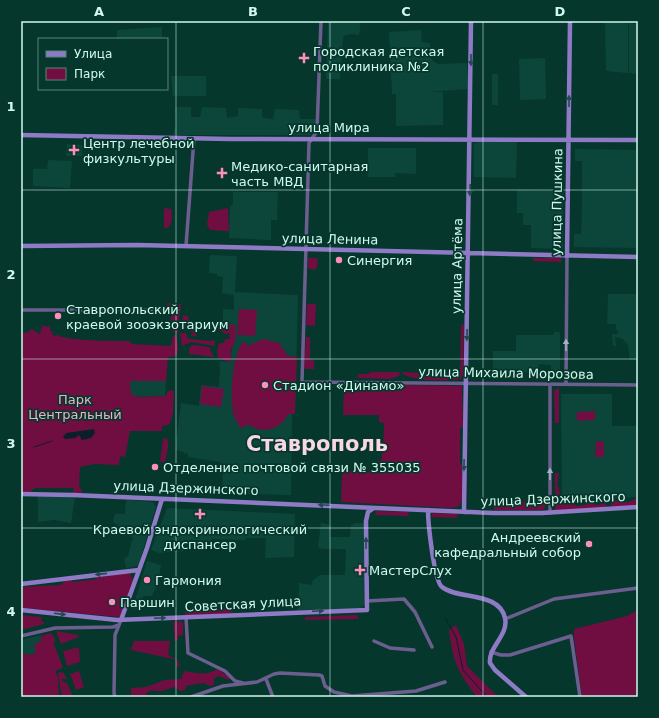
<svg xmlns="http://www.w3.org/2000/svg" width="659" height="718" font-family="'DejaVu Sans',sans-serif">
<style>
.built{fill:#0c463b}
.green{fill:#700e41}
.water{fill:#0b1f2a}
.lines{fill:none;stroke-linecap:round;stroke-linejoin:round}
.stream{stroke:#0b1f2a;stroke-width:1}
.street{stroke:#6c5f8f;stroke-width:3.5}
.secondary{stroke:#8e7ac5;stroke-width:4.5}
.oneway{fill:#274853}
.oneway2{fill:#a4b4c3}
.grid{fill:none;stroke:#d1f9ed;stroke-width:1;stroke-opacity:0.55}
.poi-dot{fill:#fe8ebb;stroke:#05372d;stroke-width:1.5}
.labels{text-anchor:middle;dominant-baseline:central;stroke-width:3.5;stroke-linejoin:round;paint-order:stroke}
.poi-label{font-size:13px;fill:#d1f9ed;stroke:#05372d;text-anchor:start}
.street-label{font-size:13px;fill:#d1f9ed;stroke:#05372d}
.park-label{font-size:13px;fill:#eeb0c6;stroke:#05372d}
.town-label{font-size:21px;font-weight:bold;fill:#f8d7e2;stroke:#05372d}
.neatline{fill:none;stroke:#d1f9ed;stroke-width:1.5}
.grid-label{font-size:13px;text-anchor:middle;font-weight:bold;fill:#d1f9ed}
</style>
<rect width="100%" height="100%" fill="#05372d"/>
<!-- built -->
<path class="built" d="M328 21H361L359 35 351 34 344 36 343 39 340 79H326Z
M605 23H628V73L606 71Z
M629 23 638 24V74L629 73Z
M162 27V39H117V30Z
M421 30 422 42 430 43V57L433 61 438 64 467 63 469 89 428 92H443V125L396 126V94H392L389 32Z
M545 58 546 99 520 100 519 59Z
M492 74H498V105H492Z
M171 76H206V96H173Z
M175 107H191V117H200L202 107 226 108 227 118 238 116V108L262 109V117L264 118 273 119 275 109 299 110 300 119H316V130L310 135H173L176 124Z
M517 141 516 178 474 177V144L478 142Z
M67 144 82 145V156H66Z
M368 148H416V174L395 173V177H368Z
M575 149 637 150 638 248 574 247V234H581L582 210V161H575Z
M48 160 72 161 70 188 33 186V169H47Z
M517 190 563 191V249L531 248V225H523V213H517Z
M233 192H278L277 220H271V240L229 238 230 207 233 204Z
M210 255 237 256 235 292 298 295 295 414H292L291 495 222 493 223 473H219L220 462 188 457V454L184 453V452L175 450 181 403 199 406 201 385 219 387 220 369 219 361 231 362 233 328 223 327V309L234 310V295L222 293 223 277 217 276V274L209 273Z
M608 294H638V360H630L628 345 622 338 615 337 616 346H613L612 334H618V330H616V324H607Z
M554 332H560V374H551V365L539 364V372L493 373V351H516V335H554Z
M127 380 166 381 165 396 129 397Z
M561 394H612V426H638L636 497 567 500 562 496Z
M38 495 75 497 71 523 54 520 38 522Z
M128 500 153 502 156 507 138 566 126 568 124 558 128 556 133 537 124 535 125 530 113 522 115 514H125L126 501Z
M167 508 295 514 294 557 265 558 266 538H246L245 540 212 539V541H207L191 540 188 543 184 541V551L159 553 151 550Z
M321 523 331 525 330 537H350L351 525 355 523H366L365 604 362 607 359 609 298 610 299 583 311 585 313 580 320 575H345L346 549H322L318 547Z
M147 561 161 565 158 583 152 596H143L141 609 132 610Z
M41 635 42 643 36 653 27 655 22 653 21 640Z"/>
<!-- green -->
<path class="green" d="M166 208 171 209C172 215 173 222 168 228H164V209Z
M228 208 229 231 210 230 207 225 209 212Z
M308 258H318L317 268 314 270 308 268Z
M533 258H561V262L533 261Z
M168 303 181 304 178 333 172 331 173 322 170 319 174 313 166 306Z
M307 304H316L315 326 306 325Z
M239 309 257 310 255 336 237 335Z
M183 315 188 316 190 324 222 328 224 324H234L235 326C236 333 237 343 231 349V363L218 358 217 351 219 343H224L225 339H230L229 333 225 334C220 327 201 330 194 332L197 333 196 336H191L193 333 191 332H193L182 326Z
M461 324 464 325 463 376 460 379C449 381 410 382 401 372L427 373 429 376 450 373 460 375Z
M42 325 48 327 50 326V331L54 332 52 334 54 336 57 335C66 341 117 341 129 341L132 344 169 346 171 345 173 336 176 335C177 339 181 352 175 356 173 357 170 356 168 358L166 381H130L131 394 137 397 165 396 169 390 174 391 173 413 169 425 162 426V431H130L125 457 120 456 119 465 95 464 80 467 79 486 82 491 81 494 72 495 74 488H35L26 495H21V332L26 333 32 329 40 334Z
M180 333H186L188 339 212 341 214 339 215 346 191 342 182 346Z
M306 337H310V358H308L314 361V369H306L304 367Z
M263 339 279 343 288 356 297 357 295 414H288C280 431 262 434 247 424L242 429C239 425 236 421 234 416 229 400 232 353 244 341L248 346Z
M192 345 209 347 214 357 189 354V348Z
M371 372H400L399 376 390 379 359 378 357 377 359 374H368Z
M344 384 462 386 463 427 460 428V464L462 465V500L459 506 452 508 341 502 342 471 378 472V461H381C383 456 384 430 384 423L379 422V415H343Z
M202 386 224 389 221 407 200 404Z
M559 387V423H555L554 391Z
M595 411V420L577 421V412Z
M167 438C170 445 166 456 165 462H160L163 439Z
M596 441 604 442V457H595Z
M555 473H559L557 486 559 488 561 503 573 502 576 506 586 505 588 501H593L595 505 604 504 606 500V508L555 511Z
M636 498 637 506 611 508V500C620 499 628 506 636 498Z
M494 501 548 502 543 510H494Z
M376 511 408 512 409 516 375 515Z
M433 513 458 514 457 518 431 517Z
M124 573 130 574 133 580 120 617 21 608V587L61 585 66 580 71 579 72 582 97 579 96 576 103 577Z
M232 608 233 613 185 617V610Z
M638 610V697H582L574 638V629L627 616Z
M21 615 42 617 41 621 44 622V624L21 630Z
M358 615V619L305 620V617Z
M180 621 183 623V635L178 636V640L175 641 173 622Z
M456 625 464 644 467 666 498 697H477C458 672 453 662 449 630Z
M56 631 78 635 79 637 61 644Z
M51 633 55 639 54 644 63 668 55 671 58 677 59 697H21V651L27 655 36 653 34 645 41 641V636Z
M134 641H170L168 655 177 660 180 666 176 667V660L173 659 131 650Z
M79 647 80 662 67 666 63 651Z
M218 669 230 678 228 680 219 676 214 678V685L210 686 203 683 186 686 185 690 180 691 175 687C170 688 166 690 161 691 155 692 151 688 146 694L147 697H131V688L146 687 165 680 181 679 184 671C195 673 207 676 218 669Z
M79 671 84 687 76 690 70 674Z
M63 672 67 679H62V681L67 683 73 697H62L58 673Z"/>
<!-- water -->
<path class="water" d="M94 429 95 433 91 438 82 440 79 435 75 438 65 439 63 437 66 433Z"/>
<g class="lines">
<!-- stream -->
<path class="stream" d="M34 447 52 441
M445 618 456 637 463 670 487 697"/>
<!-- street -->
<path class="street" d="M321 21 317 131 309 143 302 382 638 385
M186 246 194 138
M21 310H178
M566 384 567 256
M550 513V384
M367 601 404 599 415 612 432 647
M186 617 188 653 225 671 235 681 243 683
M505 619 554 599 638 588
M21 636 55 628 113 627 119 625
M374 641 390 648 414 650
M491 652 501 655H510L571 636 580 697
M266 679 273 697
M115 697 114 693 115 635 121 620
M191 697 223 686 257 682 274 674 280 673 319 675 322 676 325 686 334 692 352 696 416 691 445 682"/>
<!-- secondary -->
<path class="secondary" d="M21 135 230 139 638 140
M21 246 137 245 638 257
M567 256 570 21
M21 494 73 495 493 513H542L638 507
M428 510C428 523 434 581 442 587 458 600 499 591 505 618 509 635 488 647 490 663L495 670 526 697
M464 512 471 21
M21 584 139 570
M21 610 117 620 367 610 366 521 368 512 374 508
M121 620 147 548 162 499"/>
</g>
<!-- one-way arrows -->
<defs><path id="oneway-solid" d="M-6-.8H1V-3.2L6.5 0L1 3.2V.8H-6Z"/></defs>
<g class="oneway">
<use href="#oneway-solid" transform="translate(471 60) rotate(90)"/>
<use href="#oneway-solid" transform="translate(569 101) rotate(-90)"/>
<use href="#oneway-solid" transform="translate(470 190) rotate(92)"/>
<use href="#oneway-solid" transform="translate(467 335) rotate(91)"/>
<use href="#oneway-solid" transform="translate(464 465) rotate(91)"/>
<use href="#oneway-solid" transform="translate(324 505) rotate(-177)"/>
<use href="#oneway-solid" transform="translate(366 543) rotate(-90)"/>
<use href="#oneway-solid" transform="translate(101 574) rotate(174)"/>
<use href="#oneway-solid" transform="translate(318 611) rotate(-2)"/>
<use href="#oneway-solid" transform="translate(60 614) rotate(7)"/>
<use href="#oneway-solid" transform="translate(160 618) rotate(-2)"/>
</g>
<g class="oneway2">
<use href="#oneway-solid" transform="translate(566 345) rotate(-90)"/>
<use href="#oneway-solid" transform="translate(550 474) rotate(-90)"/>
</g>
<!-- grid -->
<path class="grid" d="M176 21V697M330 21V697M483 21V697M21 190H638M21 359H638M21 528H638"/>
<!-- markers -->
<g class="poi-dot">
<path d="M302 52h4v4h4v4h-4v4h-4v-4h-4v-4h4z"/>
<path d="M72 144h4v4h4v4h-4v4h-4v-4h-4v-4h4z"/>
<path d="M220 167h4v4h4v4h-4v4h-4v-4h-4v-4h4z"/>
<circle cx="339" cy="260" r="4"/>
<circle cx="58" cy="316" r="4"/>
<circle cx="265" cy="385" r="4"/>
<circle cx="155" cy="467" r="4"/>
<path d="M198 508h4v4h4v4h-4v4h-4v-4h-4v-4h4z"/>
<circle cx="589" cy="544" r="4"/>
<path d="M358 564h4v4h4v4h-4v4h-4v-4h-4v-4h4z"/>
<circle cx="147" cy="580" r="4"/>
<circle cx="112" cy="602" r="4"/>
</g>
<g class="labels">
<!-- poi labels -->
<g class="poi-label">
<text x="313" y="51">Городская детская<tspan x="313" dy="15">поликлиника №2</tspan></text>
<text x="83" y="143">Центр лечебной<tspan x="83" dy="15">физкультуры</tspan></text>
<text x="231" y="166">Медико-санитарная<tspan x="231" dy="15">часть МВД</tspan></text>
<text x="347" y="260">Синергия</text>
<text x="66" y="309">Ставропольский<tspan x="66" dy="15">краевой зооэкзотариум</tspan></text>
<text x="273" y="385">Стадион «Динамо»</text>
<text x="163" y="467">Отделение почтовой связи № 355035</text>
<text x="200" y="529" text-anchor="middle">Краевой эндокринологический<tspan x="200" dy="15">диспансер</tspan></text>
<text x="581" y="537" text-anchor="end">Андреевский<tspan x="581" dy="15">кафедральный собор</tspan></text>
<text x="369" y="570">МастерСлух</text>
<text x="155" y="580">Гармония</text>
<text x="120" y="602">Паршин</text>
</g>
<!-- street labels -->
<g class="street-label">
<text x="329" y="127">улица Мира</text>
<text transform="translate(557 202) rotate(-89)">улица Пушкина</text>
<text transform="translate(330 239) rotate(1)">улица Ленина</text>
<text transform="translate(457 266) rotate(-89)">улица Артёма</text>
<text transform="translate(506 373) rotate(1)">улица Михаила Морозова</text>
<text transform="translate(186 488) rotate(2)">улица Дзержинского</text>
<text transform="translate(553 499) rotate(-2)">улица Дзержинского</text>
<text transform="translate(243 604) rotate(-3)">Советская улица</text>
</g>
<!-- park labels -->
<g class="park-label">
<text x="75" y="399">Парк<tspan x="75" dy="15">Центральный</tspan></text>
</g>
<!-- town labels -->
<g class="town-label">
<text x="317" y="444">Ставрополь</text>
</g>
</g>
<!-- border -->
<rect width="659" height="718" fill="none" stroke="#05372d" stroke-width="44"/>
<!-- legend -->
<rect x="38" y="38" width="130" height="52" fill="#05372d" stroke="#57857a"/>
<rect x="46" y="51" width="20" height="6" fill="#8e7ac5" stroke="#57857a"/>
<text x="74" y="58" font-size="12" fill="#d1f9ed">Улица</text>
<rect x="46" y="68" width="20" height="12" fill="#700e41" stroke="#57857a"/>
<text x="74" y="78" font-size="12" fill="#d1f9ed">Парк</text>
<rect x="22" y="22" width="615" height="674" class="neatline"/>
<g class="grid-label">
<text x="99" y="16">A</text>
<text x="253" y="16">B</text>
<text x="406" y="16">C</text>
<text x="560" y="16">D</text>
<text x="11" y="111">1</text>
<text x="11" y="279">2</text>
<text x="11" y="448">3</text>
<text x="11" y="616">4</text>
</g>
</svg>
